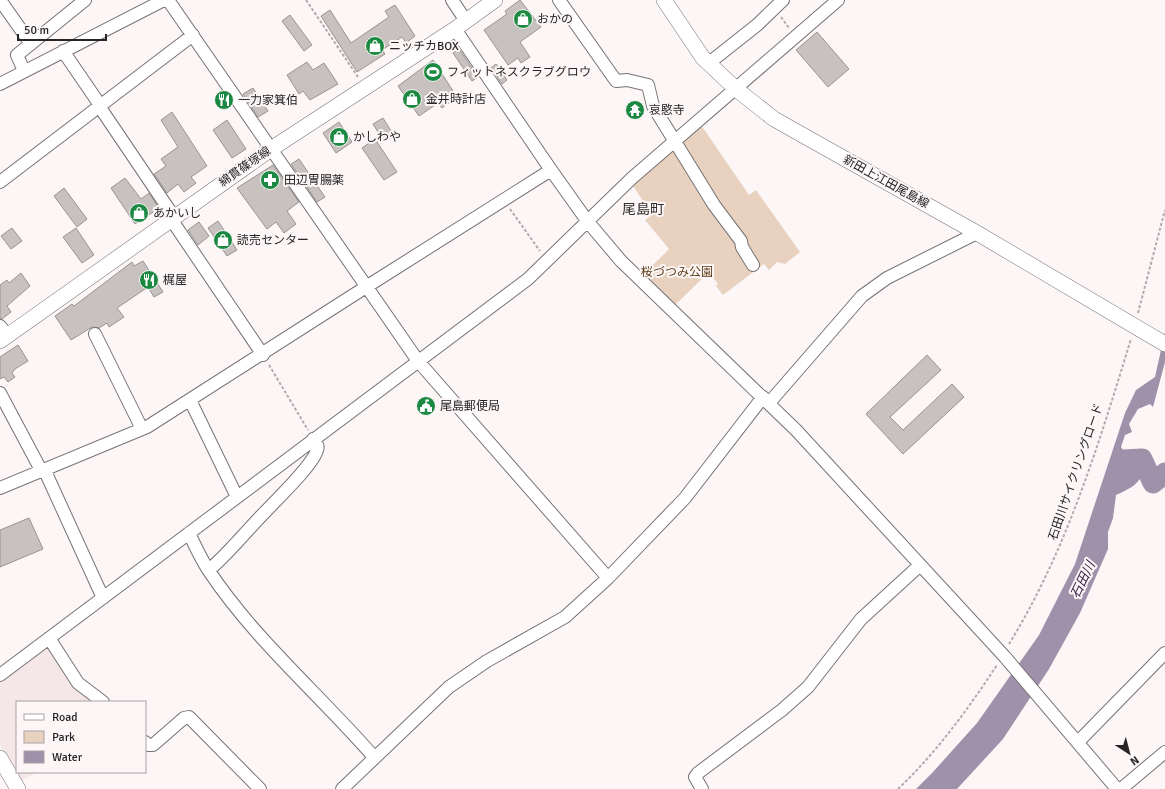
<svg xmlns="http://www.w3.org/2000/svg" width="1165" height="789" font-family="Signika,'Noto Sans JP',sans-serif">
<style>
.built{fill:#f5e6e8}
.green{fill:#e8d2bf}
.water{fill:#a091ab}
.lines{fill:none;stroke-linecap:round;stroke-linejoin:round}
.river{stroke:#a091ab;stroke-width:21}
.building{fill:#c7c1c0;stroke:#999492}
.minor-casing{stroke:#777273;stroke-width:14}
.major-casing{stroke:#777273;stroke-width:16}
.path{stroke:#b0abac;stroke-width:2;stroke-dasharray:3 2;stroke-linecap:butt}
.minor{stroke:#fff;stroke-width:12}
.major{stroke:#fff;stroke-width:15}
.labels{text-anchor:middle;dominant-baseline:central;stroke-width:4;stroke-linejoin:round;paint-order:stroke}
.poi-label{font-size:12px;fill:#262424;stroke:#fcf6f7;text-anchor:start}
.street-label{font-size:12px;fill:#262424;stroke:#fcf6f7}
.park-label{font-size:12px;fill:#5e3b15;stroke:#fcf6f7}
.water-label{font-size:13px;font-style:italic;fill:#3a2349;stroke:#fcf6f7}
.quarter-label{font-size:14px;fill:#312d2d;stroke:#fcf6f7}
</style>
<rect width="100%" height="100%" fill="#fcf6f7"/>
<!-- built -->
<path class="built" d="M48 644 96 702H17V772H38L20 781 0 745V680Z"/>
<!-- green -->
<path class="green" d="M701 125 749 195 756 190 800 252 785 264 777 262 769 270 764 264 723 295 716 286 718 284 709 272 672 308 640 278 669 249 645 220 652 215 632 184Z"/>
<!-- water -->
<path class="water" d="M1165 332V362L1153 407 1150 404 1138 409 1129 424 1132 432 1125 435 1121 447 1126 454 1132 449 1148 450C1144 477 1142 484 1116 495L1113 518 1108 532V549L1080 613 1049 669 1003 739 957 789H916L933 772 977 723 1039 635 1075 564 1125 413 1136 390 1155 377Z"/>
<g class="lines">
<!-- river -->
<path class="river" d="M1123 460 1142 459 1153 483 1165 473"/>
</g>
<!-- building -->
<path class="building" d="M520 0 541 27 520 42 530 57 521 63 518 58 508 65 484 30 507 14 505 11Z
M395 5 415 36 406 43 402 37 382 50 385 54 357 72 321 16 330 10 351 43 389 17 385 11Z
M290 15 312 45 304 51 282 21Z
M817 32 849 69 828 87 796 50Z
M459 49 478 77 472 81 453 53Z
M433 60 457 97 442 108 438 103 419 116 398 86Z
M307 62 313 70 324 63 338 84 310 100 303 91 299 94 287 75Z
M496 64 507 80 502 84 491 68Z
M253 88 268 111 258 117 243 94Z
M222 91 232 105 224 110 215 97Z
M172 112 207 166 191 177 196 183 184 192 178 184 167 193 154 174 166 166 161 159 178 147 161 120Z
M383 118 393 134 383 140 373 124Z
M227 120 246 149 232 158 213 130Z
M339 122 352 142 336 153 323 133Z
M375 139 397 172 384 180 362 148Z
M299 159 325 197 317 202 291 164Z
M273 165 299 202 287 211 296 224 284 233 276 222 267 229 237 188Z
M125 178 141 199 149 193 159 208 135 224 111 188Z
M64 188 87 219 77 227 54 196Z
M218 221 237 250 227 256 208 228Z
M199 222 209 236 198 245 188 230Z
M12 228 22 241 11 249 1 236Z
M76 228 94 255 82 263 63 237Z
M143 261 163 292 154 297 148 287 117 308 124 317 109 327 107 323 99 328 92 327 71 340 55 316 72 304 74 306 132 262 134 266Z
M21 273 30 286 7 306 11 312 2 319H0V285L7 280 9 283Z
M18 345 28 361 15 369 12 373 15 377 8 382 4 377 0 379V357Z
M927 355 941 370 890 417 903 430 952 384 964 397 903 454 866 414Z
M29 518 43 549 0 567V530Z"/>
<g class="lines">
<defs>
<path id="minor" d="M0 0 31 44
M168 0 418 361 608 578
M452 0 466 21
M559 0 616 81 627 80 648 85 653 106 714 205 741 241 742 247 753 265
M455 29 551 170 588 222 621 261 796 430 1005 657 1117 789
M63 51 100 105
M709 63 757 25 783 0
M24 71 17 55 85 0
M0 84 164 0
M99 106 174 217
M0 182 193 35
M171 219 263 355
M0 326 7 335
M95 334 142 429
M0 393 42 472
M190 400 237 497
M769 403 862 296 887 278 977 233
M45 471 103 598
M0 488 147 427 366 287 551 170
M189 533C195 546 201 559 209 571 255 640 320 695 374 757
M209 570C230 552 246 531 266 511 278 498 313 465 317 450 319 446 316 443 313 439
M49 638 78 683 103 702
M0 675 528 279 632 178 838 0
M145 742 148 745H153L184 718 189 717 260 789
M1078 742 1165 653
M342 789 449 687 487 661 565 617 608 578 685 498 763 397
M702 789 695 777 698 773 782 710 808 687 861 619 919 566
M1121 789 1165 752"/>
<path id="major" d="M664 0 703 58 736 89 774 119 977 233 1165 344
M0 341 271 149 455 29 495 0
M0 758 18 789"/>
</defs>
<!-- minor casing -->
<use href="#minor" class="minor-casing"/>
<!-- major casing -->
<use href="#major" class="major-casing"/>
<!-- path -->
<path class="path" d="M306 0 358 77
M781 17 789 28
M510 209 540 251
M1138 313 1165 210
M269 365 308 430
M1009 644C1067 550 1099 443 1131 339
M898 789C937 752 968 709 997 665"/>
<!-- minor -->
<use href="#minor" class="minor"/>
<!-- major -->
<use href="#major" class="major"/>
</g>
<!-- icons -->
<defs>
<symbol id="shop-disc" viewBox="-11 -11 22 22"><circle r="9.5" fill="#1b8941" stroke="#fcf6f7"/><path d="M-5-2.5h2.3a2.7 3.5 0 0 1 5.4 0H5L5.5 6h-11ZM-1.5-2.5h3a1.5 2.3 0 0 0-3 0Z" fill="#fff"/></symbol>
<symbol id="stadium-disc" viewBox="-11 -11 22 22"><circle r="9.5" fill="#1b8941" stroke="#fcf6f7"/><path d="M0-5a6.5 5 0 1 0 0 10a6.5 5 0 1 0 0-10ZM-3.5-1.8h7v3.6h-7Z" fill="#fff"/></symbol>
<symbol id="restaurant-disc" viewBox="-11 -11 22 22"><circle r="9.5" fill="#1b8941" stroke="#fcf6f7"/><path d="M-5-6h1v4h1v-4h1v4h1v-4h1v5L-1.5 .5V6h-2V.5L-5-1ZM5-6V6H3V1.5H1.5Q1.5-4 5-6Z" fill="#fff"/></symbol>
<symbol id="temple-disc" viewBox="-11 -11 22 22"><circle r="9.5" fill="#1b8941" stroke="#fcf6f7"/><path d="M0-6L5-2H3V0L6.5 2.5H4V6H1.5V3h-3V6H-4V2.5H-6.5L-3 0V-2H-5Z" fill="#fff"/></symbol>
<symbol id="pharmacy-disc" viewBox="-11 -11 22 22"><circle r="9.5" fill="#1b8941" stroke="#fcf6f7"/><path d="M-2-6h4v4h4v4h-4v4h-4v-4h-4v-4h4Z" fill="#fff"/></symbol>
<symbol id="civic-disc" viewBox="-11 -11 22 22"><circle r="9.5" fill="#1b8941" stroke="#fcf6f7"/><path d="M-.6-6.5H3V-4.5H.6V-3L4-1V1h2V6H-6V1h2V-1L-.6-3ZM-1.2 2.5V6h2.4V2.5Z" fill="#fff"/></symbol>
</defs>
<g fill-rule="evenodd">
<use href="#shop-disc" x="512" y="8" width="22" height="22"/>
<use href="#shop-disc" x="364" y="35" width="22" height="22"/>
<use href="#stadium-disc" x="422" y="61" width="22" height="22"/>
<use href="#shop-disc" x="401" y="88" width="22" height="22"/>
<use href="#restaurant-disc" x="213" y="89" width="22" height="22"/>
<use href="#temple-disc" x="624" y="99" width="22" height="22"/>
<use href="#shop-disc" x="328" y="126" width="22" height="22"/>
<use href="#pharmacy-disc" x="259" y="169" width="22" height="22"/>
<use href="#shop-disc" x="128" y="202" width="22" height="22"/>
<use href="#shop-disc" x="212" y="229" width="22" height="22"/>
<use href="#restaurant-disc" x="138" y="269" width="22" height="22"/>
<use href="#civic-disc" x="415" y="395" width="22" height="22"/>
</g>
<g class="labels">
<!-- poi labels -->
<g class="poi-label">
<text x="537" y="19">おかの</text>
<text x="389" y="46">ニッチカBOX</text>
<text x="447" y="72">フィットネスクラブグロウ</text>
<text x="426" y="99">金井時計店</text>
<text x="238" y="100">一力家箕伯</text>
<text x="649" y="110">哀愍寺</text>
<text x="353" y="137">かしわや</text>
<text x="284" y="180">田辺胃腸薬</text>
<text x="153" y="213">あかいし</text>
<text x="237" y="240">読売センター</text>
<text x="163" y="280">梶屋</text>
<text x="440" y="406">尾島郵便局</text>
</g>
<!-- street labels -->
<g class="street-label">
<text transform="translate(245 167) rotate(-35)">綿貫篠塚線</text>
<text transform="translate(886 182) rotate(29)">新田上江田尾島線</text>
<text transform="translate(1076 472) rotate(-71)">石田川サイクリングロード</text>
</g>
<!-- park labels -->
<g class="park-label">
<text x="677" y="272">桜づつみ公園</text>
</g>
<!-- water labels -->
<g class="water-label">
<text transform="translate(1083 580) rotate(-64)">石田川</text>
</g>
<!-- quarter labels -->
<g class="quarter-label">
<text x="643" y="209">尾島町</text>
</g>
</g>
<!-- legend -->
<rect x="16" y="701" width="130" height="72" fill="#fcf6f7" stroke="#a6a2a3"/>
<rect x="24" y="714" width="20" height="6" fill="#ffffff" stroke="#a6a2a3"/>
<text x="52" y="721" font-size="12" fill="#262424">Road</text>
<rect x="24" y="731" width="20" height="12" fill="#e8d2bf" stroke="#a6a2a3"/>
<text x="52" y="741" font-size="12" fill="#262424">Park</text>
<rect x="24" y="751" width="20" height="12" fill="#a091ab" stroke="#a6a2a3"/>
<text x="52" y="761" font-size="12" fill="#262424">Water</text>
<!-- north arrow -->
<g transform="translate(1129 753) rotate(144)" stroke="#fcf6f7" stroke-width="3" paint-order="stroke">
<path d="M0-3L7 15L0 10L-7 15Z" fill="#262424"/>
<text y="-6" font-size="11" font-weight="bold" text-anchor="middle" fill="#262424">N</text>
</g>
<!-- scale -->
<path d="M18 34v6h88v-6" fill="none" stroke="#262424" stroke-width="2"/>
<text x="24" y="34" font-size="12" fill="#262424" stroke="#fcf6f7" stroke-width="3" paint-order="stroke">50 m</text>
</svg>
